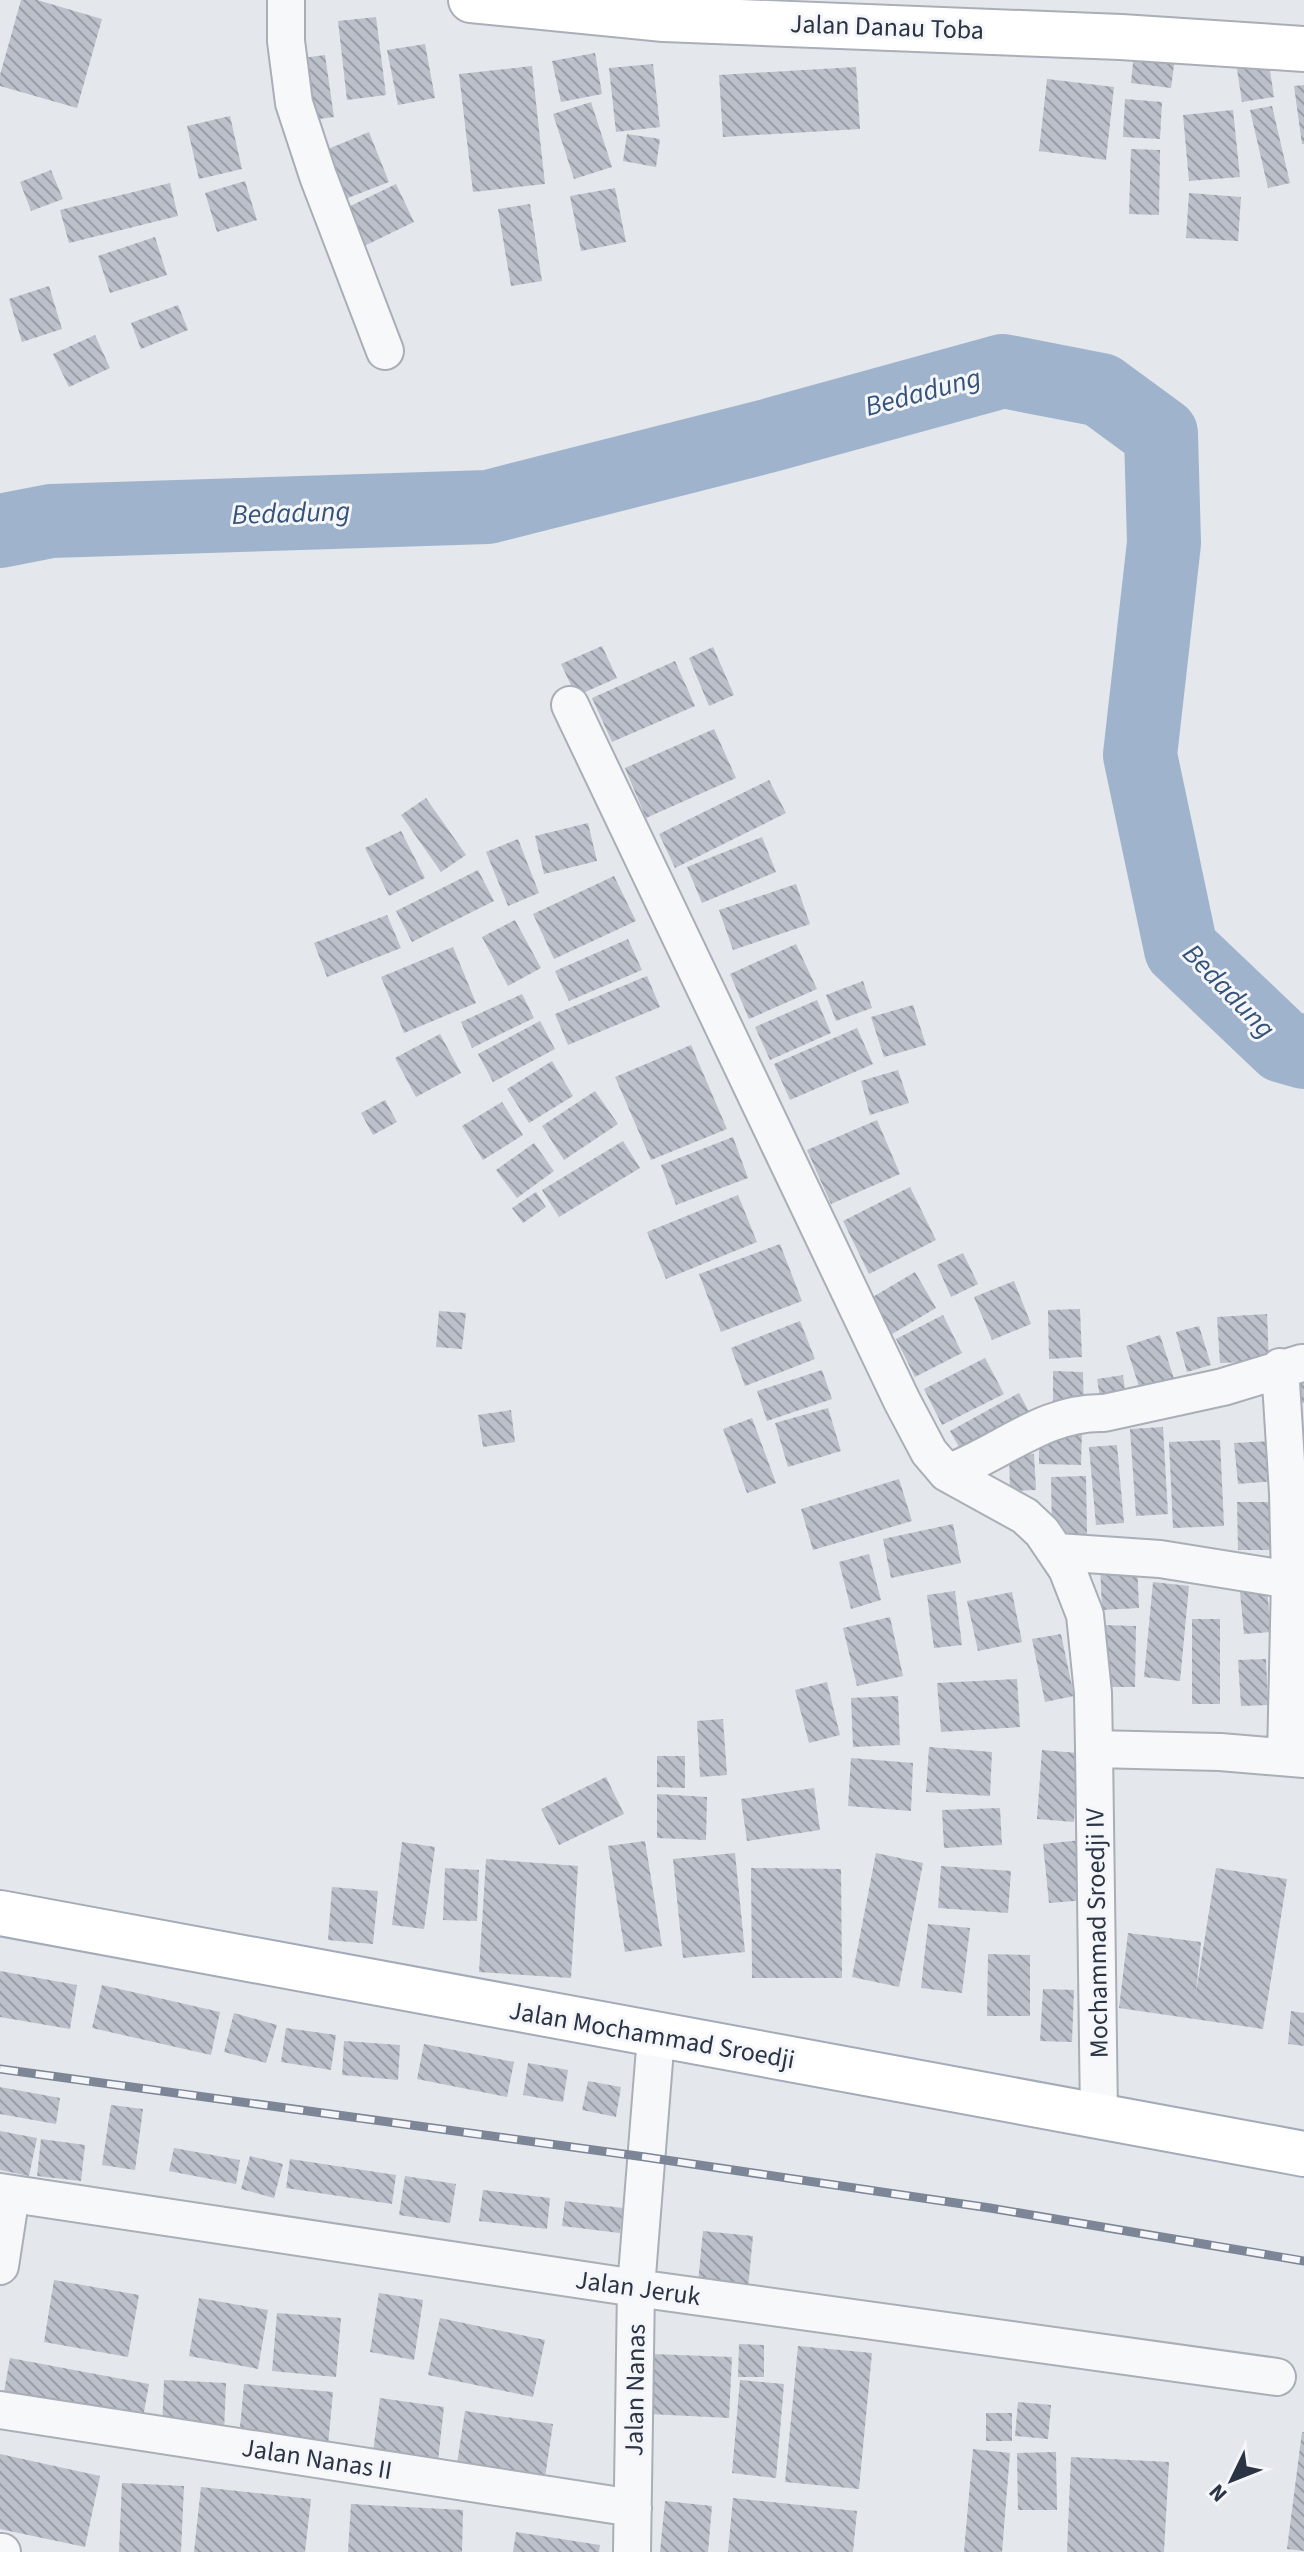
<svg xmlns="http://www.w3.org/2000/svg" width="1304" height="2552" font-family="'Source Sans 3',sans-serif">
<style>
.lines{fill:none;stroke-linecap:round;stroke-linejoin:round}
.river{stroke:#9fb4cc;stroke-width:74}
.building{fill:url(#building-back-hatch)}
.street-casing{stroke:#a9aeb7;stroke-width:40}
.secondary-casing{stroke:#a9aeb7;stroke-width:48}
.primary-casing{stroke:#a3abb8;stroke-width:48}
.street{stroke:#f7f8fa;stroke-width:36}
.secondary{stroke:#fff;stroke-width:44}
.primary{stroke:#fff;stroke-width:44}
.rail-casing{stroke:#7d8696;stroke-width:9}
.rail{stroke:#f4f6f9;stroke-width:6;stroke-dasharray:18;stroke-linecap:butt}
.labels{text-anchor:middle;dominant-baseline:central;stroke-width:6;stroke-linejoin:round;paint-order:stroke}
.street-label{font-size:26px;fill:#2b3445;stroke:#f4f6f9}
.water-label{font-size:28px;font-style:italic;fill:#34527a;stroke:#f4f6f9}
</style>
<defs>
<pattern id="building-back-hatch" width="6" height="6" patternUnits="userSpaceOnUse" patternTransform="scale(2)"><rect width="6" height="6" fill="#bbc0ca"/><path d="M-1 5l2 2M0 0l6 6M5-1l2 2" fill="none" stroke="#989da6"/></pattern>
</defs>
<rect width="100%" height="100%" fill="#e4e7ec"/>
<g class="lines">
<!-- river -->
<path class="river" d="M0 531 51 521 488 507 771 435 1003 371 1101 390 1161 434 1164 543 1140 755 1181 949 1283 1046 1304 1052"/>
</g>
<!-- building -->
<path class="building" d="M21 0H37L102 19 77 108 0 86V75Z
M376 17 386 95 347 100 338 21Z
M425 44 435 98 398 105 387 50Z
M1134 52 1175 57 1171 88 1131 83Z
M595 53 602 94 561 102 552 61Z
M325 55 334 117 304 121 295 59Z
M653 64 660 127 616 132 609 68Z
M1269 64 1274 97 1242 102 1237 69Z
M532 66 545 184 473 192 459 74Z
M856 67 860 129 723 137 719 75Z
M1047 79 1114 87 1106 160 1039 151Z
M1304 85V144H1302L1294 86Z
M1125 99 1162 102 1160 139 1123 137Z
M591 102 612 167 574 179 553 114Z
M1272 106 1290 183 1268 188 1250 110Z
M1233 110 1240 177 1189 181 1183 115Z
M230 116 242 169 199 179 187 126Z
M369 132 389 182 340 201 321 152Z
M627 134 660 139 656 167 623 161Z
M1131 149 1160 150 1159 215 1129 214Z
M51 170 63 199 31 211 20 182Z
M245 181 257 220 217 232 205 193Z
M170 183 178 216 69 243 60 210Z
M396 184 414 222 362 247 344 209Z
M615 188 626 242 581 251 570 196Z
M1189 193 1241 197 1238 241 1186 238Z
M530 204 542 281 511 286 498 209Z
M155 237 167 275 110 293 98 256Z
M49 286 62 329 22 342 9 299Z
M178 305 188 330 141 349 131 323Z
M95 335 110 368 69 387 53 354Z
M602 646 617 678 576 696 561 664Z
M713 647 734 695 709 706 689 658Z
M675 661 695 706 612 742 592 698Z
M714 729 736 778 646 818 625 768Z
M769 780 786 813 675 868 659 834Z
M426 798 466 855 441 872 401 815Z
M588 823 597 861 544 874 535 836Z
M401 831 425 878 389 896 365 848Z
M762 837 776 872 702 903 687 867Z
M518 839 539 893 508 906 486 852Z
M478 870 494 901 412 942 396 911Z
M614 876 636 921 554 959 533 914Z
M796 884 810 924 733 950 719 910Z
M387 915 401 948 327 977 314 943Z
M515 920 541 968 508 986 482 937Z
M628 939 642 970 569 1001 555 971Z
M796 944 817 989 749 1019 730 974Z
M453 947 476 1003 404 1033 381 977Z
M647 976 660 1007 568 1045 555 1014Z
M863 981 872 1008 836 1021 826 995Z
M522 994 534 1018 472 1048 461 1022Z
M817 1000 831 1033 770 1060 755 1027Z
M913 1005 926 1045 884 1057 871 1017Z
M540 1021 555 1049 493 1082 478 1054Z
M857 1028 873 1064 790 1100 774 1064Z
M440 1034 461 1073 416 1097 395 1058Z
M691 1045 727 1129 651 1160 615 1077Z
M552 1061 573 1096 529 1123 507 1089Z
M898 1070 909 1103 870 1115 861 1081Z
M595 1091 618 1124 564 1160 542 1126Z
M385 1100 397 1122 373 1135 361 1113Z
M502 1102 523 1135 483 1160 462 1126Z
M877 1120 900 1174 831 1204 807 1150Z
M733 1137 748 1178 676 1205 661 1165Z
M623 1141 640 1168 559 1217 542 1190Z
M534 1143 554 1171 517 1198 496 1170Z
M910 1187 936 1240 869 1274 843 1221Z
M536 1192 546 1207 523 1223 512 1208Z
M738 1195 757 1242 666 1279 647 1232Z
M780 1244 802 1301 721 1332 699 1274Z
M963 1253 978 1284 951 1297 937 1265Z
M915 1272 936 1308 892 1334 871 1298Z
M1014 1281 1031 1324 992 1340 974 1297Z
M1080 1309 1082 1357 1049 1359 1048 1310Z
M439 1311 466 1313 462 1349 436 1347Z
M1267 1314 1269 1361 1220 1363 1217 1317Z
M943 1315 962 1353 915 1377 896 1339Z
M800 1321 815 1359 745 1386 731 1348Z
M1199 1326 1211 1365 1187 1372 1176 1332Z
M1160 1335 1176 1385 1142 1396 1126 1346Z
M985 1358 1004 1394 942 1425 924 1389Z
M1300 1366H1304V1403L1296 1402Z
M822 1370 832 1399 767 1421 757 1391Z
M1053 1371 1083 1372 1084 1413H1053Z
M1123 1375 1127 1406 1102 1410 1097 1379Z
M1019 1393 1035 1423 967 1461 950 1431Z
M828 1408 841 1451 788 1467 775 1423Z
M511 1410 515 1442 483 1447 478 1415Z
M752 1418 776 1483 747 1493 723 1429Z
M1163 1427 1168 1514 1136 1516 1130 1429Z
M1039 1429 1082 1430 1081 1465 1039 1464Z
M1220 1440 1224 1526 1173 1528 1169 1442Z
M1272 1441 1276 1481 1238 1484 1234 1443Z
M1117 1445 1124 1523 1096 1525 1089 1447Z
M1034 1454 1036 1490 1010 1491 1009 1455Z
M1086 1476 1087 1534 1052 1535 1051 1477Z
M899 1479 912 1521 813 1550 801 1509Z
M1237 1502H1275V1550H1238Z
M953 1524 961 1563 891 1578 883 1539Z
M869 1554 881 1600 851 1609 839 1562Z
M1137 1562 1139 1608 1102 1610 1100 1563Z
M1153 1582 1189 1586 1180 1681 1144 1677Z
M1267 1590 1271 1632 1244 1634 1240 1592Z
M955 1591 962 1645 934 1648 927 1595Z
M1012 1592 1022 1642 978 1651 967 1601Z
M890 1617 903 1676 857 1686 843 1628Z
M1192 1619H1220V1704H1192Z
M1104 1625 1136 1626 1135 1687H1103Z
M1061 1634 1074 1696 1045 1702 1032 1639Z
M1266 1659 1268 1705 1241 1706 1238 1660Z
M1017 1679 1020 1727 941 1732 937 1683Z
M827 1682 840 1735 809 1743 795 1690Z
M898 1696 900 1745 853 1747 851 1698Z
M723 1719 727 1775 700 1777 697 1721Z
M929 1747 992 1752 990 1796 926 1792Z
M1042 1750 1078 1753 1074 1822 1037 1819Z
M657 1756H685V1788L657 1787Z
M851 1758 913 1763 911 1811 848 1806Z
M606 1777 624 1814 559 1845 541 1809Z
M814 1788 820 1830 747 1841 741 1799Z
M657 1794 707 1797 706 1840 657 1838Z
M1000 1808 1002 1845 944 1848 942 1810Z
M1081 1840 1087 1900 1049 1903 1043 1844Z
M645 1841 662 1946 625 1952 608 1846Z
M402 1842 435 1847 424 1929 392 1925Z
M735 1853 745 1952 683 1958 673 1859Z
M876 1853 923 1863 899 1987 852 1977Z
M486 1859 578 1866 571 1978 479 1972Z
M941 1866 1011 1871 1008 1913 938 1908Z
M445 1868 479 1870 477 1921 443 1920Z
M751 1868 841 1869 842 1978H752Z
M1216 1868 1287 1879 1263 2029 1119 2008 1128 1933 1201 1942 1196 1993Z
M332 1887 378 1891 373 1944 328 1940Z
M928 1924 970 1928 962 1993 921 1988Z
M988 1954 1030 1955V2016H987Z
M0 1971 77 1985 70 2029 0 2017Z
M102 1985 220 2012 211 2055 92 2028Z
M1043 1989 1074 1990 1072 2042 1040 2041Z
M1291 2011 1304 2013V2046L1288 2044Z
M234 2013 277 2025 266 2063 224 2052Z
M286 2028 336 2035 331 2070 281 2062Z
M344 2041 400 2045 398 2080 342 2075Z
M424 2044 514 2062 507 2097 417 2079Z
M528 2063 568 2070 563 2102 523 2095Z
M588 2081 621 2087 616 2117 582 2110Z
M0 2087 60 2098 56 2124 0 2114Z
M111 2105 143 2109 135 2170 102 2165Z
M0 2131 37 2138 29 2176 0 2170Z
M41 2139 85 2145 81 2181 37 2176Z
M174 2148 240 2160 236 2184 169 2171Z
M250 2156 283 2164 274 2198 241 2189Z
M290 2159 396 2175 392 2204 286 2188Z
M405 2176 456 2184 450 2223 399 2215Z
M483 2190 550 2198 547 2229 479 2221Z
M565 2201 623 2208 620 2233 562 2226Z
M703 2231 753 2236 748 2288 698 2283Z
M54 2280 139 2295 128 2357 44 2342Z
M379 2293 423 2300 414 2360 370 2352Z
M199 2298 268 2310 258 2369 189 2356Z
M277 2313 341 2318 336 2377 272 2371Z
M440 2318 545 2340 533 2397 428 2375Z
M739 2344 764 2345V2377H738Z
M798 2346 872 2353 859 2489 785 2482Z
M652 2354 732 2357 729 2418 650 2414Z
M10 2358 149 2384 141 2429 2 2403Z
M164 2380 226 2383 224 2433 162 2430Z
M740 2380 784 2384 776 2478 732 2473Z
M244 2384 333 2392 328 2446 239 2438Z
M380 2398 444 2407 438 2461 373 2452Z
M1018 2402 1051 2405 1048 2439 1015 2436Z
M465 2411 553 2424 544 2484 456 2470Z
M986 2413H1012V2441H986Z
M1302 2432H1304V2551L1287 2549Z
M973 2449 1010 2453 1002 2552H964Z
M1056 2452 1057 2510H1018L1017 2453Z
M0 2454 100 2476 85 2547 0 2529Z
M1071 2457 1169 2462 1164 2552H1067Z
M122 2483 184 2486 181 2552H119Z
M201 2487 311 2499 305 2552H194Z
M733 2498 857 2511 853 2552H728Z
M665 2501 712 2506 708 2552H660Z
M351 2504 463 2510 462 2552H348Z
M516 2532 600 2545 599 2552H513Z"/>
<g class="lines">
<defs>
<path id="street" d="M286 0V41L294 103 318 176 385 351
M570 705 902 1401 929 1452 947 1473 1025 1516 1042 1532 1067 1569 1085 1615 1093 1693 1094 1749 1099 2116
M1280 1367 1288 1493 1290 1580 1286 1757
M947 1473C1000 1454 1045 1411 1104 1413L1223 1387 1302 1363
M1057 1552 1160 1559 1290 1580
M1094 1749 1220 1752 1304 1759
M0 2192 636 2288 1277 2377
M0 2266 11 2194
M0 2410 633 2508
M0 2552H2
M632 2552 636 2288 656 2036"/>
<path id="secondary" d="M471 0 664 19 1121 37 1304 49"/>
<path id="primary" d="M0 1913 1304 2154"/>
</defs>
<!-- street casing -->
<use href="#street" class="street-casing"/>
<!-- secondary casing -->
<use href="#secondary" class="secondary-casing"/>
<!-- primary casing -->
<use href="#primary" class="primary-casing"/>
<!-- street -->
<use href="#street" class="street"/>
<!-- secondary -->
<use href="#secondary" class="secondary"/>
<!-- primary -->
<use href="#primary" class="primary"/>
<defs>
<path id="rail" d="M0 2069 645 2157 990 2208 1304 2261"/>
</defs>
<!-- rail casing -->
<use href="#rail" class="rail-casing"/>
<!-- rail -->
<use href="#rail" class="rail"/>
</g>
<g class="labels">
<!-- street labels -->
<g class="street-label">
<text transform="translate(887 27) rotate(2)">Jalan Danau Toba</text>
<text transform="translate(1097 1933) rotate(-91)">Mochammad Sroedji IV</text>
<text transform="translate(652 2035) rotate(10)">Jalan Mochammad Sroedji</text>
<text transform="translate(638 2288) rotate(8)">Jalan Jeruk</text>
<text transform="translate(635 2390) rotate(-89)">Jalan Nanas</text>
<text transform="translate(317 2459) rotate(9)">Jalan Nanas II</text>
</g>
<!-- water labels -->
<g class="water-label">
<text transform="translate(923 392) rotate(-15)">Bedadung</text>
<text transform="translate(291 513) rotate(-2)">Bedadung</text>
<text transform="translate(1229 991) rotate(46)">Bedadung</text>
</g>
</g>
<!-- north arrow -->
<g transform="translate(1232 2480) rotate(227)" stroke="#f4f6f9" stroke-width="6" paint-order="stroke">
<path d="M0-6L14 30L0 20L-14 30Z" fill="#2b3445"/>
<text y="-12" font-size="22" font-weight="bold" text-anchor="middle" fill="#2b3445">N</text>
</g>
</svg>
